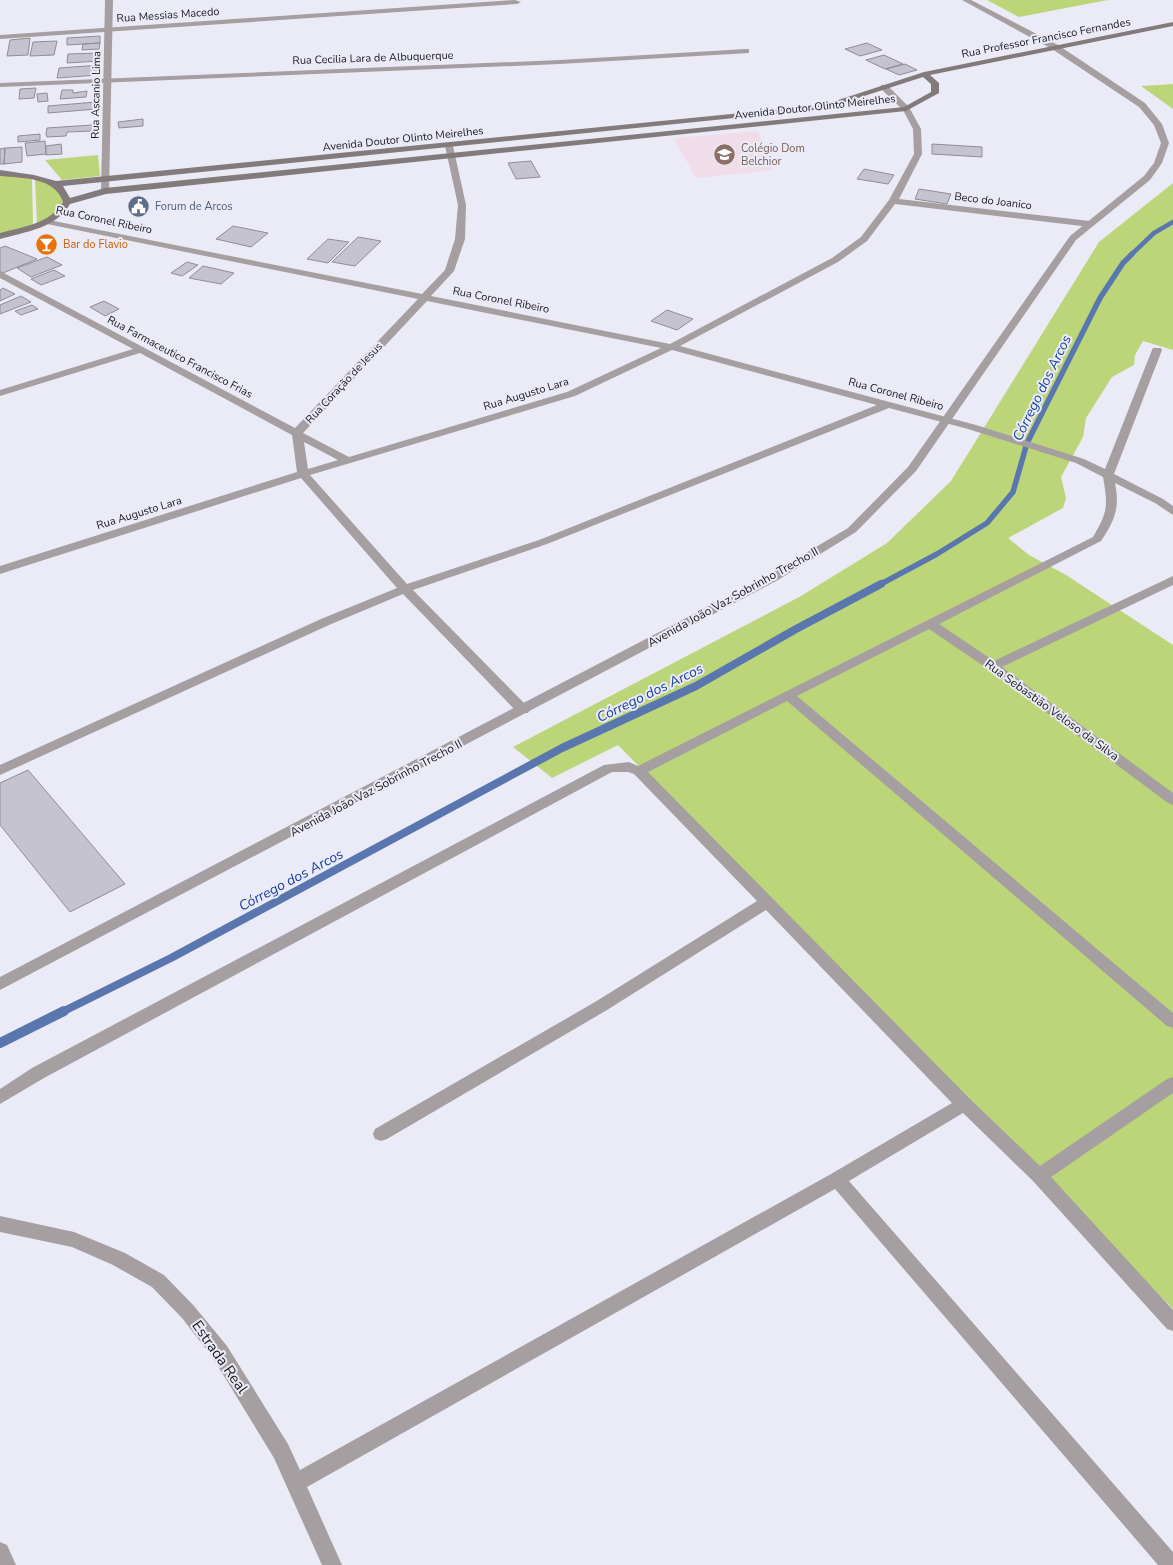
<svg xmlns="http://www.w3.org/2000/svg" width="1173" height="1565" font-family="'Nunito Sans',sans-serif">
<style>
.education{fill:#f1dcea}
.green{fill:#bcd578}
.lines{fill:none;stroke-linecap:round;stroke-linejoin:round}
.stream-far3{stroke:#5a76af;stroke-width:4.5}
.stream-far2{stroke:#5a76af;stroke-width:5.5}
.stream-far1{stroke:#5a76af;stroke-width:8}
.stream{stroke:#5a76af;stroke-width:10}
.building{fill:#c5c3ce;stroke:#8f8c97}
.minor{fill:#a59fa1;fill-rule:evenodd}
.tertiary{fill:#a59fa1;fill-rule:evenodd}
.secondary{fill:#837a7c;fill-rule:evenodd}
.labels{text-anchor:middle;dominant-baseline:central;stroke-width:4;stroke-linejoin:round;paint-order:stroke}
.far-street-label{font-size:11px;fill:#18181c;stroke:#ebebf7}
.far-education-label{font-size:11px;fill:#785e54;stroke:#ebebf7;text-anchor:start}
.far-service-label{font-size:11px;fill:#4e5e75;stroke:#ebebf7;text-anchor:start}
.far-food-label{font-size:11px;fill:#c56008;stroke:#ebebf7;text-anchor:start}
.street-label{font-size:12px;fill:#18181c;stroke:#ebebf7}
.water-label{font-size:14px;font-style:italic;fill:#17419b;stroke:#ebebf7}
.near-street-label{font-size:15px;fill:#18181c;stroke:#ebebf7}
</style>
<rect width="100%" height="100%" fill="#ebebf7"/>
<!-- education -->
<path class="education" d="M758 131 773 170 696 178 674 138Z"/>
<!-- green -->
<path class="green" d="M987 0H1108L1019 17Z
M1173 84V109L1141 86Z
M98 155 100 176 62 180 45 160Z
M0 174 32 179 33 225 0 234Z
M35 179C58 186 61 184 64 208L37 224Z
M1173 183V350L1143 341 1135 355 1134 365 1112 377 1086 418 1083 437 1061 477 1066 498 1063 508 1008 538 1029 555 1066 575 1173 645V1309L618 745 552 778 513 747 801 596 887 543 951 481 1099 242Z"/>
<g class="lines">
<!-- stream-far3 -->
<path class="stream-far3" d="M1131 255 1154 233 1173 222"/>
<!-- stream-far2 -->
<path class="stream-far2" d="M879 585 937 554 987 523 1013 492 1027 443 1100 298 1123 263 1132 254"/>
<!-- stream-far1 -->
<path class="stream-far1" d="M62 1012 171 958 562 748 696 686 796 629 881 584"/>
<!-- stream -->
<path class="stream" d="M0 1043 64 1011"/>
</g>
<!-- building -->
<path class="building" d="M100 36V43L67 45V38Z
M30 38 28 55 7 56 10 40Z
M57 41 54 55 30 56 33 42Z
M100 43 99 49 82 50 83 44Z
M867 43 882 50 860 56 845 49Z
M100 53 99 61 67 63 68 54Z
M884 55 903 64 885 69 866 60Z
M905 64 917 70 899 75 886 69Z
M100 65 99 75 57 78 59 68Z
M36 88 34 98 19 99 20 89Z
M62 90H73V93L87 91 86 97 60 99Z
M47 93 48 101 38 102 37 94Z
M96 102 97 109 48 113V106Z
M143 119V126L119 128 118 122Z
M92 125V131L67 132 66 136 47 137 46 134 47 128Z
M40 134V140L18 142V136Z
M45 141 46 154 27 156 25 143Z
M61 144 62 154 46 155V146Z
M932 144 982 147V157L932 154Z
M22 147V162L4 164 5 148Z
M5 148 4 164H0V149Z
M531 161 540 177 516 179 508 163Z
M864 169 894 175 888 184 857 179Z
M919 189 951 194 947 204 915 199Z
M233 226 268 233 251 247 216 239Z
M358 237 381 241 355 266 332 262Z
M328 239 349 242 328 263 307 259Z
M5 246 37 259 3 273 0 271V248Z
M47 257 62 265 31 277 17 268Z
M187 262 198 265 182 276 171 273Z
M203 266 234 273 221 284 189 278Z
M54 270 65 276 41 285 31 279Z
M3 288 15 294 0 301V290Z
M21 296 31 302 0 314V305Z
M104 301 119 309 105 316 90 307Z
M32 305 38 309 21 315 15 311Z
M667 310 693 319 677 330 651 321Z
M28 770 125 884 70 912 0 825V783Z"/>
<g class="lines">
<!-- minor -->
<path class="minor" d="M515 0 521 2 517 4 0 39V35Z
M746 49H749V53L560 64 0 87V83L560 60Z
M881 85H887L909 107 921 129 922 154 899 199 1090 221 1095 224 1090 227 895 204 867 241 838 262 680 346 976 425 1084 459 1105 469 1152 350 1153 348H1161L1162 350 1114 474 1163 499 1173 506V515L1155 503 1115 483C1120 508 1115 520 1101 541L939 624 994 661 1173 576V585L1002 667 1173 793V805L1168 803 988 669 929 629 797 696 1173 1013V1028L1167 1026 787 701 648 772 970 1099 1040 1166 1167 1079 1173 1077V1093L1051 1177 1173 1310V1331L1167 1329 1033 1181 963 1113 849 1181 1173 1552V1565H1158L835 1189 307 1487 342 1565H322L274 1458 213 1358 182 1318 152 1287 113 1265 72 1247 0 1232V1216L74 1232 125 1253 164 1275 194 1306 227 1346 288 1444 300 1470 831 1174 952 1103 766 910 607 1010 387 1139 381 1141 375 1139 373 1134 375 1129 595 1002 757 901 634 774 628 772H612L44 1078 0 1104V1089L32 1068 604 765 629 762 638 766 1093 537C1108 512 1108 505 1103 477L1076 463 968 429 889 408 547 544 413 590 528 707 530 710 528 713H518L403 594 329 625 0 775V765L321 619 397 588 301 478 0 574V566L297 472 292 435 140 353 0 396V390L133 349 0 278V271L295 428 418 299 47 224 44 223V219L422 294 445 270 455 239 458 205 445 146 449 143 453 146 466 205 465 239 454 271 431 296 670 344 832 258 861 237 889 200 914 154 913 129 903 110 881 89ZM427 301 661 348 567 392 349 457 303 433ZM672 350 877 405 539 540 407 584 310 475 575 396ZM304 442 338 460 308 469Z"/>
<!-- tertiary -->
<path class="tertiary" d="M105 0H113L109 191 105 194 101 191Z
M962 0H971L1058 45 1145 103 1162 124 1169 143 1162 163 1150 180 1076 240 916 471 856 532 778 580 0 990V977L770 574 848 528 908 467 1070 236 1144 176 1154 163 1161 143 1154 125 1139 107 1052 49Z
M0 1542 7 1545 16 1565H0Z"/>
<!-- secondary -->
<path class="secondary" d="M1173 22V26L930 75 939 83V93L906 111 106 194 70 204C57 228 25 232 0 239V233C22 227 50 224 63 202 55 177 22 178 0 176V170L34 175 56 181 823 105 924 72ZM923 77 931 84V92L904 107 105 188 70 198 63 186 824 109Z"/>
</g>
<!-- icons -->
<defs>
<symbol id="school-disc" viewBox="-11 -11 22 22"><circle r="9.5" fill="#8d6e63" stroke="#ebebf7"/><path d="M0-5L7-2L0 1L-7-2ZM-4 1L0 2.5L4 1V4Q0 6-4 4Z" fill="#fff"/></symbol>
<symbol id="civic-disc" viewBox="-11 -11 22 22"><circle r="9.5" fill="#5c6f8a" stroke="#ebebf7"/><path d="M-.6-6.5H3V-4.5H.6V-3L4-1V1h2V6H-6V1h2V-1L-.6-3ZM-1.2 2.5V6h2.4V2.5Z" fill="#fff"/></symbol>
<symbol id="bar-disc" viewBox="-11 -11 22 22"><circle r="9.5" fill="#e8710a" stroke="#ebebf7"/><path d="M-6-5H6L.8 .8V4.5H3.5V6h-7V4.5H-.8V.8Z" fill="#fff"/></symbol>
</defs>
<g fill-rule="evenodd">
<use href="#school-disc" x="712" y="142" width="25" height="25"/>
<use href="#civic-disc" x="126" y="194" width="25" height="25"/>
<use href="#bar-disc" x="34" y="232" width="25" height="25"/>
</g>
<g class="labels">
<!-- far-street labels -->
<g class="far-street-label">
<text transform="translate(168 15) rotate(-4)">Rua Messias Macedo</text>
<text transform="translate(1046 38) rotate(-11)">Rua Professor Francisco Fernandes</text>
<text transform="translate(373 58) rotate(-2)">Rua Cecilia Lara de Albuquerque</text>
<text transform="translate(96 95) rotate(-89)">Rua Ascanio Lima</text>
<text transform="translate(815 107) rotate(-6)">Avenida Doutor Olinto Meirelhes</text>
<text transform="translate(403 139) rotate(-6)">Avenida Doutor Olinto Meirelhes</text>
<text transform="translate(993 201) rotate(7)">Beco do Joanico</text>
<text transform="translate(104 220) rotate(12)">Rua Coronel Ribeiro</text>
<text transform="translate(501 300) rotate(11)">Rua Coronel Ribeiro</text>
<text transform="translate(180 357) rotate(28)">Rua Farmaceutico Francisco Frias</text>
<text transform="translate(344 383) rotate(-47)">Rua Coração de Jesus</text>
<text transform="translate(526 394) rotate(-17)">Rua Augusto Lara</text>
<text transform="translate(896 394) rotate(15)">Rua Coronel Ribeiro</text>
<text transform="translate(139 513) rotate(-17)">Rua Augusto Lara</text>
</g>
<!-- far-education labels -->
<g class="far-education-label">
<text x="741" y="148">Colégio Dom<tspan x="741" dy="13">Belchior</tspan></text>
</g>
<!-- far-service labels -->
<g class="far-service-label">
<text x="155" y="206">Forum de Arcos</text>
</g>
<!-- far-food labels -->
<g class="far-food-label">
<text x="63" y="244">Bar do Flavio</text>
</g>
<!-- street labels -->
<g class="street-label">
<text transform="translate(733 597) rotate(-29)">Avenida João Vaz Sobrinho Trecho II</text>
<text transform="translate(1052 710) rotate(36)">Rua Sebastião Veloso da Silva</text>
<text transform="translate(376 788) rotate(-28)">Avenida João Vaz Sobrinho Trecho II</text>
</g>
<!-- water labels -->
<g class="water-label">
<text transform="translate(1042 388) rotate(-64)">Córrego dos Arcos</text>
<text transform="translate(650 693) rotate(-26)">Córrego dos Arcos</text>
<text transform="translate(291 880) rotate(-28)">Córrego dos Arcos</text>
</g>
<!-- near-street labels -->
<g class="near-street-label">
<text transform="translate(220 1357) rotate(55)">Estrada Real</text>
</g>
</g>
</svg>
